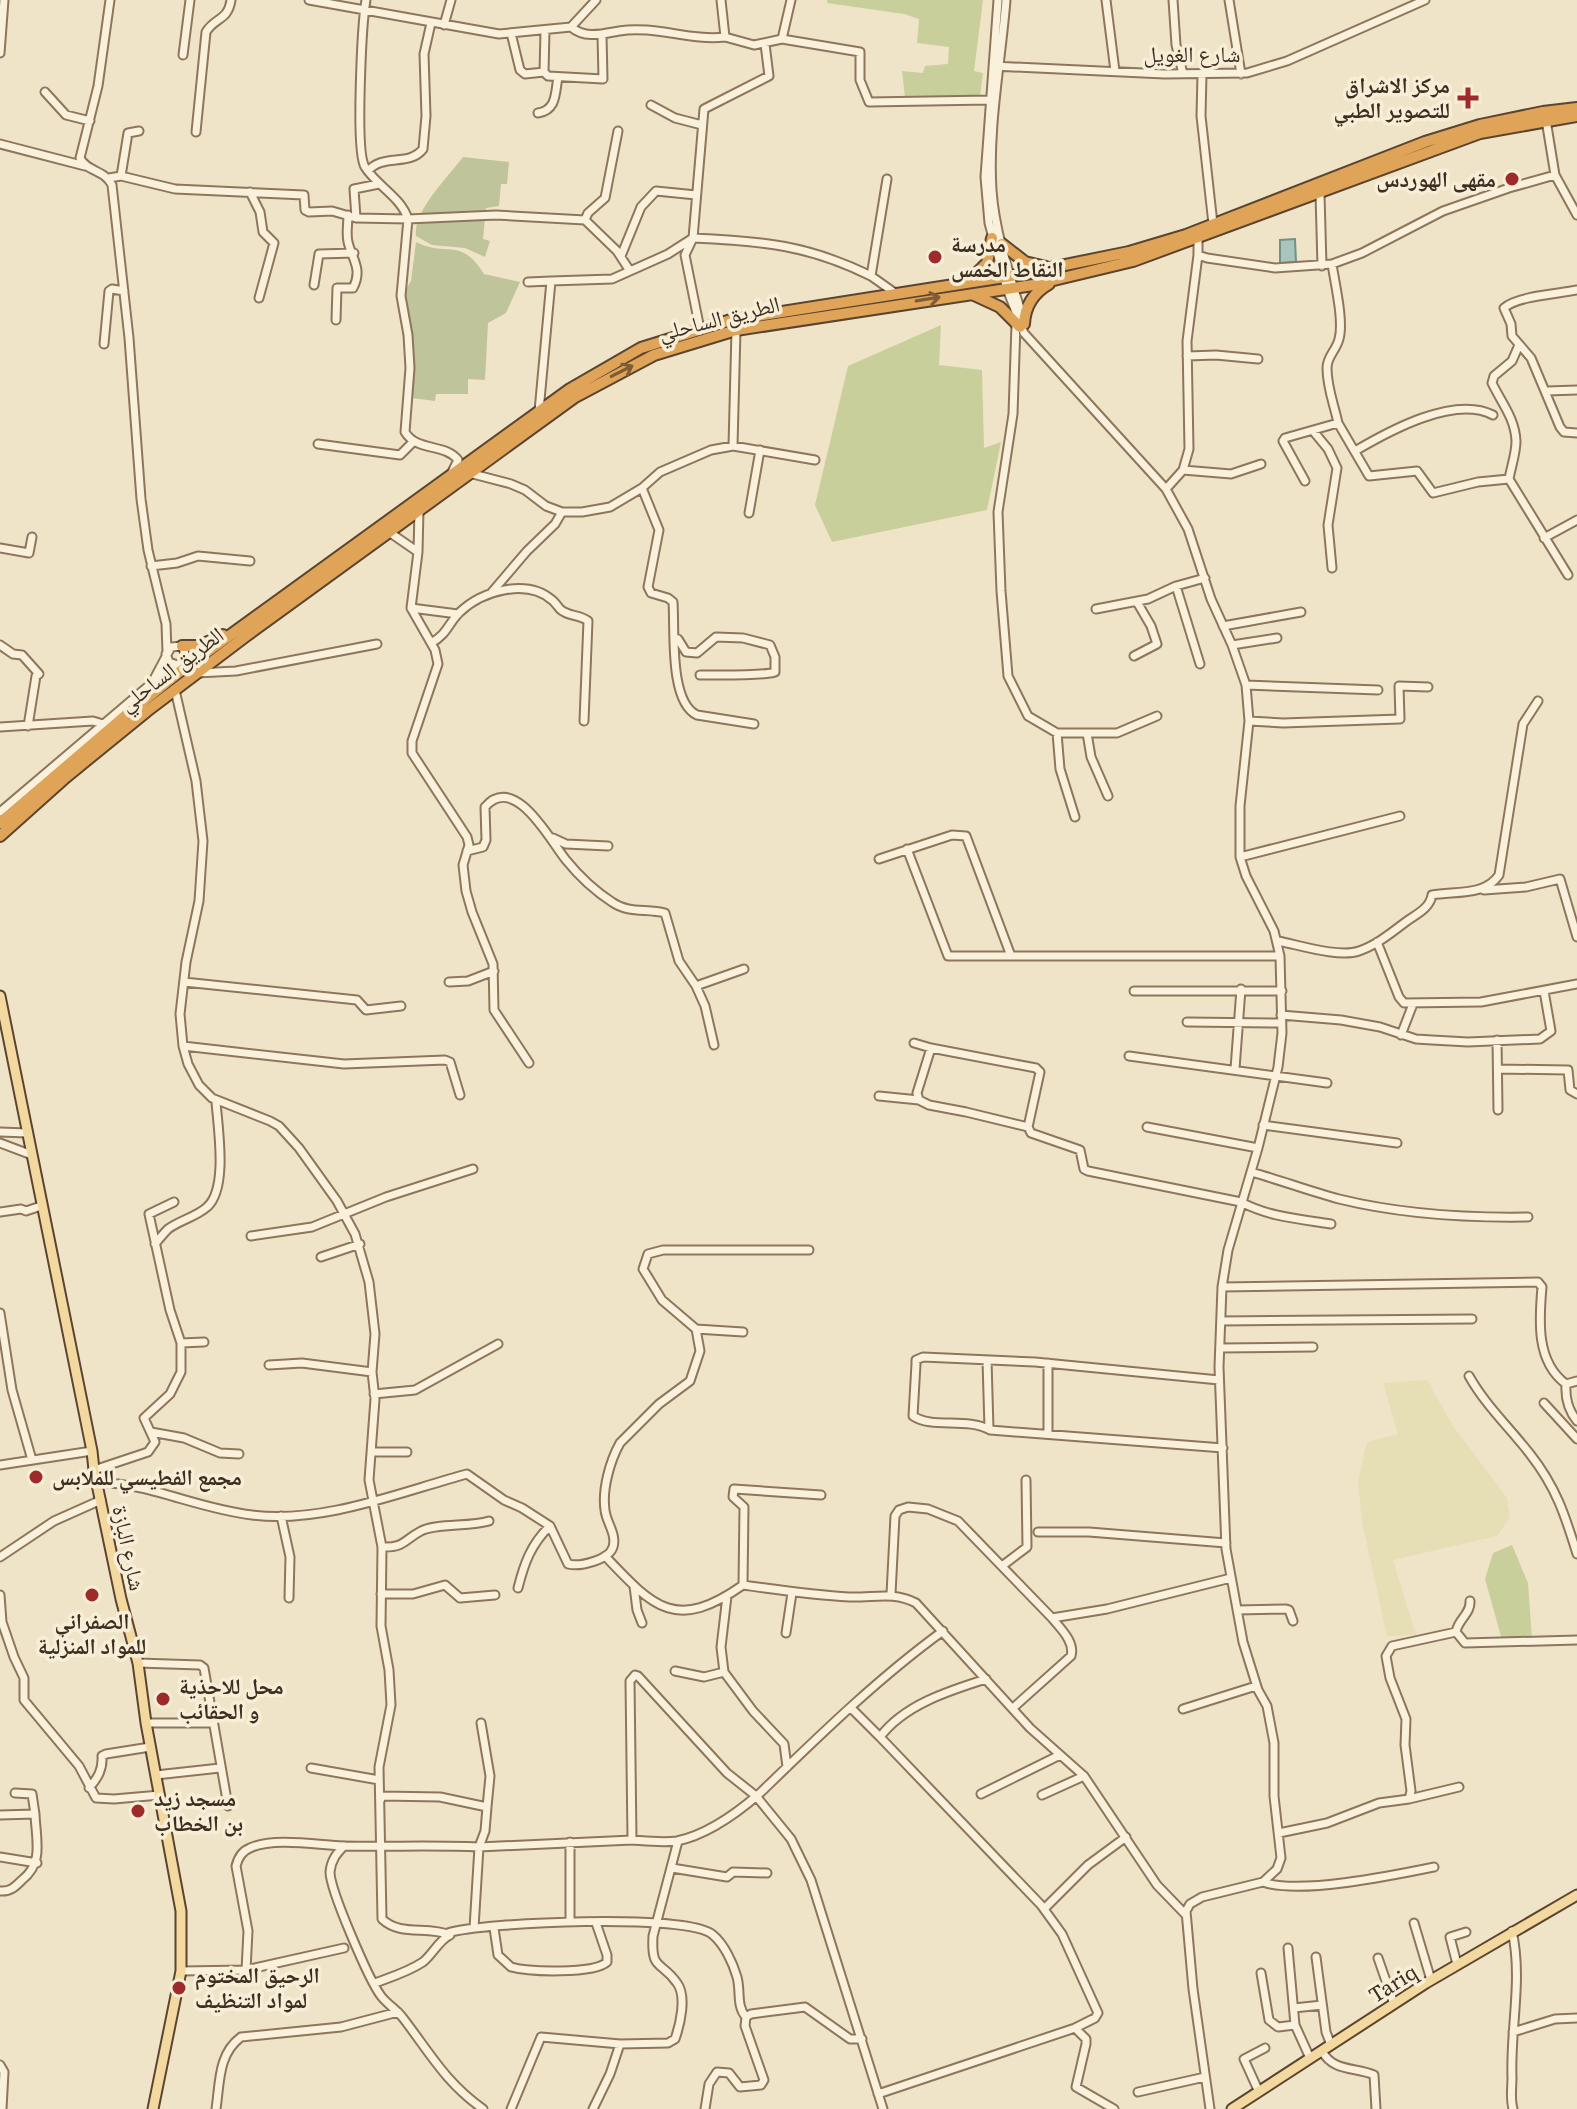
<svg xmlns="http://www.w3.org/2000/svg" width="1577" height="2109" font-family="'Source Serif 4','Noto Naskh Arabic',serif">
<style>
.farmland{fill:#e6deb5}
.green{fill:#c9cf9b}
.cemetery{fill:#bfc49a}
.water{fill:#a9c4bc;stroke:#6f938a;stroke-width:2}
.lines{fill:none;stroke-linecap:round;stroke-linejoin:round}
.minor-casing{stroke:#8d765c;stroke-width:11}
.major-casing{stroke:#5b4430;stroke-width:13}
.highway-casing{stroke:#5b4430;stroke-width:14}
.minor{stroke:#faf1dc;stroke-width:7}
.major{stroke:#f3d9a0;stroke-width:9}
.highway{stroke:#e0a458;stroke-width:10}
.oneway{stroke:#7e5d36}
.poi-dot{fill:#9e2a2b;stroke:#f7eed8;stroke-width:3}
.labels{text-anchor:middle;dominant-baseline:central;stroke-width:7;stroke-linejoin:round;paint-order:stroke}
.street-label{font-size:22px;fill:#3d2e20;stroke:#f7eed8}
.poi-label{font-size:22px;font-weight:bold;fill:#3d2e20;stroke:#f7eed8;text-anchor:start}
</style>
<rect width="100%" height="100%" fill="#f0e4c8"/>
<!-- farmland -->
<path class="farmland" d="M1427 1380 1453 1426 1507 1498 1510 1517 1497 1536 1393 1560 1416 1635 1387 1636 1362 1522 1358 1482 1367 1442 1398 1434 1383 1383Z"/>
<!-- green -->
<path class="green" d="M827 0H983L974 71 983 73 980 96 905 98 902 71 923 73 925 66 948 64 949 47 917 43 919 19 904 14 827 3Z
M941 325 939 365 982 370 984 448 1001 442 987 510 832 542 815 505 848 366Z
M1512 1545 1528 1583 1532 1639 1502 1640 1485 1579 1493 1553Z"/>
<!-- cemetery -->
<path class="cemetery" d="M463 157 509 162 507 184H501L499 206 486 208 483 239 490 241 485 257 465 248 432 245 416 236C413 211 448 177 463 157Z
M416 242C448 258 460 236 484 274L520 282 506 313 488 323 485 380 468 379V394H436L435 401 412 398 402 296 411 281Z"/>
<!-- water -->
<path class="water" d="M1295 239 1296 262 1280 263V240Z"/>
<g class="lines">
<defs>
<path id="minor" d="M110 0 98 86 80 158C87 172 105 170 112 185L129 338 141 499 148 550 166 624 167 652
M309 0 499 34 571 27 596 0
M366 0C362 23 355 152 365 167 377 186 401 197 408 219L496 215 585 220
M998 0 985 177 989 223 1007 289 1024 333 1166 489 1188 529 1211 599 1232 645 1246 685 1249 721 1240 806V857L1246 876 1274 931 1280 956 1282 1033 1278 1067 1258 1148 1228 1250 1222 1287 1219 1367 1226 1549 1243 1642 1258 1690 1267 1706 1274 1743V1796L1281 1858 1277 1869 1263 1882 1202 1897 1190 1904 1186 1911 1193 1989 1210 2109
M1006 0C1001 63 988 127 992 190 995 234 1011 279 1024 321
M1106 0 1115 71
M1173 0 1176 45 1183 74
M1229 0 1241 74
M444 25 451 0
M571 27C585 39 602 34 619 31 655 25 689 41 725 37L721 0
M545 31 544 72 548 76 603 79 602 35
M511 33 520 70 525 74 544 72
M725 37 754 45 782 39 791 0
M782 39 860 52V80L869 102 989 100
M765 44 769 76 704 109 693 238C763 241 808 245 871 276
M0 53 4 0
M183 55 190 0
M993 66 1164 74 1247 73 1287 61 1425 0
M1202 74 1201 116 1213 224
M45 92 66 115 90 121
M651 105 675 118 702 125
M538 113C557 110 555 93 558 77
M1546 120 1555 175 1577 215
M196 132 206 32C215 17 228 21 231 0
M0 144 85 166
M368 171C383 153 409 167 423 149L426 116 424 54 431 23
M121 176 128 133 139 131
M109 178 121 176 175 189 304 195 305 210 309 212 332 211 356 218 408 219 401 296 408 335 410 368 405 432C417 452 445 443 458 460L452 472
M887 179 871 276 895 293
M250 192 260 212 263 232 274 243 259 298
M1320 194 1322 266
M356 218 354 189 379 184
M1198 239V255L1207 258 1275 268 1332 264 1362 253 1443 211 1509 188 1555 175
M621 256 641 207 656 191 696 195
M630 271 668 254 693 238 685 255 700 329
M551 281 612 279 630 271 617 251 585 220 588 213 605 198 618 131
M528 282 551 281 539 411
M314 285 319 254 354 253
M1577 290C1558 294 1517 296 1504 308L1511 324 1512 336 1531 358 1560 427 1564 432 1577 433
M336 320 337 288H353C363 269 352 259 348 242 346 234 348 223 348 215
M1016 324 1013 414 998 512 1001 591 1008 676 1028 716 1057 733H1117L1157 716
M104 344 109 291 112 289 124 291
M1519 345 1512 361 1494 376 1492 383C1501 402 1515 418 1516 441 1516 454 1511 467 1509 479L1568 575
M1187 356 1216 355 1258 359
M1547 391 1577 390
M1338 423 1369 476 1417 471 1433 493 1478 482 1509 479
M1314 432 1328 449 1337 468 1328 525 1332 568
M318 444 400 455 413 442
M733 446 736 330
M1355 451C1389 431 1454 395 1493 415
M1183 470 1231 474 1261 464
M469 473 511 484 525 490 546 506 562 512H582L610 507 642 488 660 472 711 450 733 446 815 460
M1305 481 1283 441 1285 438 1338 423C1334 404 1327 388 1327 368 1327 356 1336 351 1339 339 1344 321 1335 284 1332 264
M642 488 659 530 648 587 651 593 668 598 673 602C675 631 669 702 697 715L754 724
M1166 489 1183 470 1189 449 1187 341 1198 255
M749 513 760 450
M389 532 418 552 411 608 435 650 438 664 412 741V753L467 837 469 845 463 865 466 891 472 912 493 964 494 1010 529 1063
M1544 538 1577 520
M0 548 29 553 32 537
M418 552 419 510
M151 566 177 563 198 556 250 561
M1176 586 1200 664
M492 592 527 551 555 524 562 512
M411 608 458 614
M1096 609 1148 599 1176 586 1205 578
M1223 626 1301 612
M678 639 686 652 697 653 716 637 743 638 770 645 775 657V672C763 676 716 675 700 675
M431 643C447 635 449 622 460 612 482 591 527 578 552 600 554 601 559 608 560 609 568 617 580 614 588 621L584 721
M0 645 13 654 22 655 39 674 36 676 28 726
M1232 645 1277 638
M1134 656 1157 644 1151 626 1137 602
M197 673 236 671 377 644
M153 681 171 647 182 646 186 656 182 663 177 665 169 662 166 654
M1246 685 1378 690
M175 690 196 781 203 841 199 901 186 962 180 1014 183 1046 188 1064 199 1085 212 1098 270 1121 279 1126 299 1148 337 1201 355 1234 369 1282 375 1334 372 1372 375 1399 369 1480 382 1547 381 1626 389 1670 391 1705 379 1767 382 1919C401 1937 427 1925 450 1935
M1249 721 1283 723 1400 719 1399 686 1428 687
M0 727 93 721 103 724
M1057 733 1060 769 1075 817
M1087 733 1091 757 1108 796
M0 812 152 683 179 665
M553 838 566 844 608 846
M907 849 948 956H1280
M467 851 483 847 486 840 485 807C515 772 551 842 566 860 579 876 595 891 612 902 629 914 647 908 665 913L679 961 696 986 744 969
M1240 857 1400 816
M879 859 952 835 966 836 1011 956
M1484 890 1526 887 1560 879 1577 937
M1278 941C1299 945 1339 958 1359 951 1377 945 1392 932 1407 921 1417 914 1430 908 1432 895 1456 891 1485 896 1499 875L1523 724 1538 701
M1377 942 1399 997 1404 1003 1481 1002 1577 984
M184 982 357 1000 366 1010 401 1006
M449 982 468 981 494 971
M696 986 705 1006 714 1045
M1134 991H1282
M1281 1015 1341 1020 1380 1027 1416 1039 1432 1040 1468 1042 1540 1039 1551 1031 1544 991
M1187 1022 1281 1023
M1401 1035 1413 1004
M1497 1040 1498 1110
M914 1043 931 1048
M183 1046 344 1064 445 1060 450 1062 460 1095
M1129 1056 1327 1083
M1235 1069 1241 989
M1499 1069 1568 1070 1570 1090 1577 1094
M879 1096 919 1100
M1263 1125 1397 1143
M1028 1127 1040 1072 1036 1068 931 1048 917 1093 919 1100 929 1105 966 1112 1028 1127 1031 1133 1080 1150 1084 1169 1088 1171 1241 1202C1269 1217 1300 1219 1331 1224
M1147 1127 1258 1148
M0 1132 28 1133
M0 1143 32 1155
M1251 1172C1280 1180 1309 1191 1339 1199 1400 1214 1465 1218 1528 1217
M0 1212 21 1209 26 1211 41 1206
M251 1236 312 1227 386 1197 473 1169
M155 1244C159 1239 164 1233 168 1229 180 1220 196 1217 207 1207 228 1189 218 1128 216 1102
M321 1257 360 1244
M1222 1287 1538 1282 1542 1287C1539 1321 1536 1362 1566 1384L1577 1381
M0 1313 12 1390 32 1460
M1221 1321 1472 1319
M696 1329 743 1332
M181 1343 204 1342
M1220 1348 1313 1347
M987 1360 989 1429
M1048 1363V1434
M269 1365 302 1363 372 1372
M1469 1376C1486 1406 1509 1427 1530 1454 1556 1487 1565 1515 1577 1554
M1219 1380 1035 1362 923 1357 916 1360V1364L913 1416C932 1429 967 1417 990 1430L1223 1448
M1566 1384C1565 1399 1568 1410 1577 1421
M374 1394 415 1390 498 1344
M1544 1403 1577 1439
M151 1432 184 1438 220 1453 239 1454
M371 1452H407
M0 1465 92 1451
M94 1470 148 1452 155 1442 144 1418 170 1394 181 1372V1343L170 1310 149 1214 174 1202
M97 1482C151 1484 199 1509 252 1515 323 1524 400 1492 467 1474L504 1500 522 1508 550 1526 568 1564C580 1567 609 1560 613 1547 617 1534 606 1522 605 1510 602 1489 610 1461 620 1443L659 1404 690 1381 700 1351 696 1329 662 1300 643 1269 648 1254 663 1250H809
M281 1516 290 1557 289 1598
M1038 1532H1089L1226 1543
M382 1547C404 1548 404 1540 421 1531 436 1523 470 1527 489 1521
M605 1556C654 1608 676 1632 743 1585 779 1590 813 1595 849 1597 874 1598 893 1591 916 1603L1030 1728 1084 1776 1157 1885 1185 1914
M0 1557 54 1521 101 1500
M1002 1566 1027 1547 1026 1480
M743 1585 744 1507 733 1497 734 1489 821 1495
M634 1586 637 1610 642 1623
M518 1588C524 1564 531 1544 550 1526
M381 1594H413L445 1585 460 1598 495 1595
M891 1594 895 1516 899 1510 908 1507 928 1509 958 1521 1052 1618 1107 1609 1231 1578
M0 1595 2 1622 14 1657 24 1678V1700L79 1766 96 1798 114 1799 160 1795
M1237 1610 1286 1609 1289 1610 1293 1621
M1456 1632C1458 1619 1471 1614 1470 1601
M786 1633 792 1593
M138 1663 200 1665 204 1668 228 1806
M675 1671 704 1677 724 1672 721 1647 727 1596
M724 1672 753 1711 784 1744 787 1767
M986 1679C948 1691 904 1705 880 1737L1041 1905 1062 1934 1098 2013 1095 2018 1075 2028
M851 1708 880 1737
M1013 1708 1071 1656C1075 1642 1061 1629 1052 1618
M1183 1709 1256 1686
M146 1723H213
M481 1723 490 1776 487 1807
M311 1768 379 1780
M156 1775 220 1768
M89 1788C98 1778 103 1769 102 1756L106 1754 150 1747
M15 1793 32 1794 35 1814
M981 1794 1060 1755
M1042 1795 1084 1776
M1409 1799 1459 1787
M0 1815 35 1814C36 1840 44 1863 22 1880 15 1887 10 1892 0 1891
M1279 1833 1327 1823 1379 1803 1409 1799 1411 1791 1405 1745 1406 1719 1390 1678 1386 1656 1392 1646 1456 1632 1465 1643 1577 1640
M570 1842V1922
M344 1846C337 1853 331 1860 330 1872 330 1890 369 1980 381 1996 387 2004 397 2010 403 2018 430 2053 445 2082 483 2109
M0 1857 37 1863
M672 1868 727 1877 733 1872 767 1873
M1263 1882C1298 1895 1395 1875 1434 1867
M1044 1909 1088 1865 1126 1837
M1414 1923 1431 1980
M474 1928 479 1847 632 1840
M494 1928 498 1955 511 1967C529 1972 594 1974 607 1962V1955L596 1923
M1512 1931C1523 1979 1510 2029 1512 2077 1512 2089 1510 2098 1513 2109
M1288 1948 1295 2025 1310 2058
M1316 1957 1326 2032 1331 2045
M1378 1958 1394 2004
M1457 1964 1450 1937 1466 1932
M246 1970 248 1931 236 1866C238 1858 242 1851 250 1848 273 1837 318 1845 343 1846 388 1847 433 1845 479 1847L485 1831 487 1807 440 1797 382 1796 380 1801
M181 1971 246 1970 344 1948
M1261 1973 1269 2020 1278 2027 1295 2025
M375 1983C391 1977 408 1972 423 1962 433 1954 439 1940 450 1935L448 1933C483 1922 690 1913 713 1935 724 1944 733 1963 737 1977 741 1991 736 2006 746 2017L745 2026 764 2080 761 2085 740 2087 729 2073 717 2072 709 2084 705 2109
M1294 2008 1322 2005
M746 2017 751 2014 805 2007 850 2039H862
M1513 2032 1555 2019 1577 2018
M1322 2051C1333 2072 1356 2067 1374 2075L1376 2109
M0 2065 4 2072 2 2109
M1138 2092 1205 2077
M1259 2092 1244 2059 1265 2048
M878 2094 1075 2028 1086 2039V2044L1076 2087 1114 2109
M216 2109C220 2082 218 2054 241 2037L341 2027 398 2012
M511 2109 541 2037 620 2044 668 2043 675 2039C680 2025 687 1996 677 1983 661 1960 651 1972 653 1936L678 1841
M593 2109 610 2074 620 2044
M883 2109 811 1880 791 1839 756 1796 727 1773 638 1676 635 1675 630 1681 632 1840C646 1841 662 1843 677 1841 706 1835 737 1813 759 1794 818 1737 877 1679 943 1631"/>
<path id="major" d="M0 996 92 1451 94 1470 121 1599 138 1663 146 1723 181 1911V1971L153 2109
M1232 2109 1426 1983 1577 1895"/>
<path id="highway" d="M1002 244 1025 262 1046 267
M970 280 987 263 992 238
M974 295 1000 307 1020 327
M1024 324C1025 306 1033 293 1049 284
M182 646H199L223 635
M0 823 126 715 178 673 570 389 641 348 731 320 1011 276 1129 252 1186 235 1425 142 1480 125 1543 112 1577 108
M0 836 66 777 147 711 246 636 575 397 654 355 736 330 1033 285 1133 261 1480 133 1577 116"/>
</defs>
<!-- minor casing -->
<use href="#minor" class="minor-casing"/>
<!-- major casing -->
<use href="#major" class="major-casing"/>
<!-- highway casing -->
<use href="#highway" class="highway-casing"/>
<!-- minor -->
<use href="#minor" class="minor"/>
<!-- major -->
<use href="#major" class="major"/>
<!-- highway -->
<use href="#highway" class="highway"/>
</g>
<!-- one-way arrows -->
<defs><path id="oneway-shaft" d="M-6 0H5M1.5-3L5.5 0L1.5 3" fill="none" stroke-width="1.6" stroke-linecap="round" stroke-linejoin="round" transform="scale(2)"/></defs>
<g class="oneway">
<use href="#oneway-shaft" transform="translate(928 299) rotate(-9)"/>
<use href="#oneway-shaft" transform="translate(622 371) rotate(-27)"/>
</g>
<!-- markers -->
<g class="poi-dot">
<path d="M1464 86h8v8h8v8h-8v8h-8v-8h-8v-8h8z"/>
<circle cx="1512" cy="179" r="8"/>
<circle cx="935" cy="257" r="8"/>
<circle cx="36" cy="1477" r="8"/>
<circle cx="92" cy="1595" r="8"/>
<circle cx="163" cy="1699" r="8"/>
<circle cx="138" cy="1811" r="8"/>
<circle cx="179" cy="1988" r="8"/>
</g>
<g class="labels">
<!-- street labels -->
<g class="street-label">
<text x="1192" y="54">شارع الغويل</text>
<text transform="translate(719 318) rotate(-14)">الطريق الساحلي</text>
<text transform="translate(171 669) rotate(-37)">الطريق الساحلي</text>
<text transform="translate(129 1548) rotate(78)">شارع البازة</text>
<text transform="translate(1393 1983) rotate(-32)">Tariq</text>
</g>
<!-- poi labels -->
<g class="poi-label">
<text x="1450" y="85" text-anchor="end">مركز الاشراق<tspan x="1450" dy="25">للتصوير الطبي</tspan></text>
<text x="1496" y="179" text-anchor="end">مقهى الهوردس</text>
<text x="951" y="244">مدرسة<tspan x="951" dy="25">النقاط الخمس</tspan></text>
<text x="52" y="1477">مجمع الفطيسي للملابس</text>
<text x="92" y="1621" text-anchor="middle">الصفراني<tspan x="92" dy="25">للمواد المنزلية</tspan></text>
<text x="179" y="1686">محل للاحذية<tspan x="179" dy="25">و الحقائب</tspan></text>
<text x="154" y="1798">مسجد زيد<tspan x="154" dy="25">بن الخطاب</tspan></text>
<text x="195" y="1975">الرحيق المختوم<tspan x="195" dy="25">لمواد التنظيف</tspan></text>
</g>
</g>
</svg>
